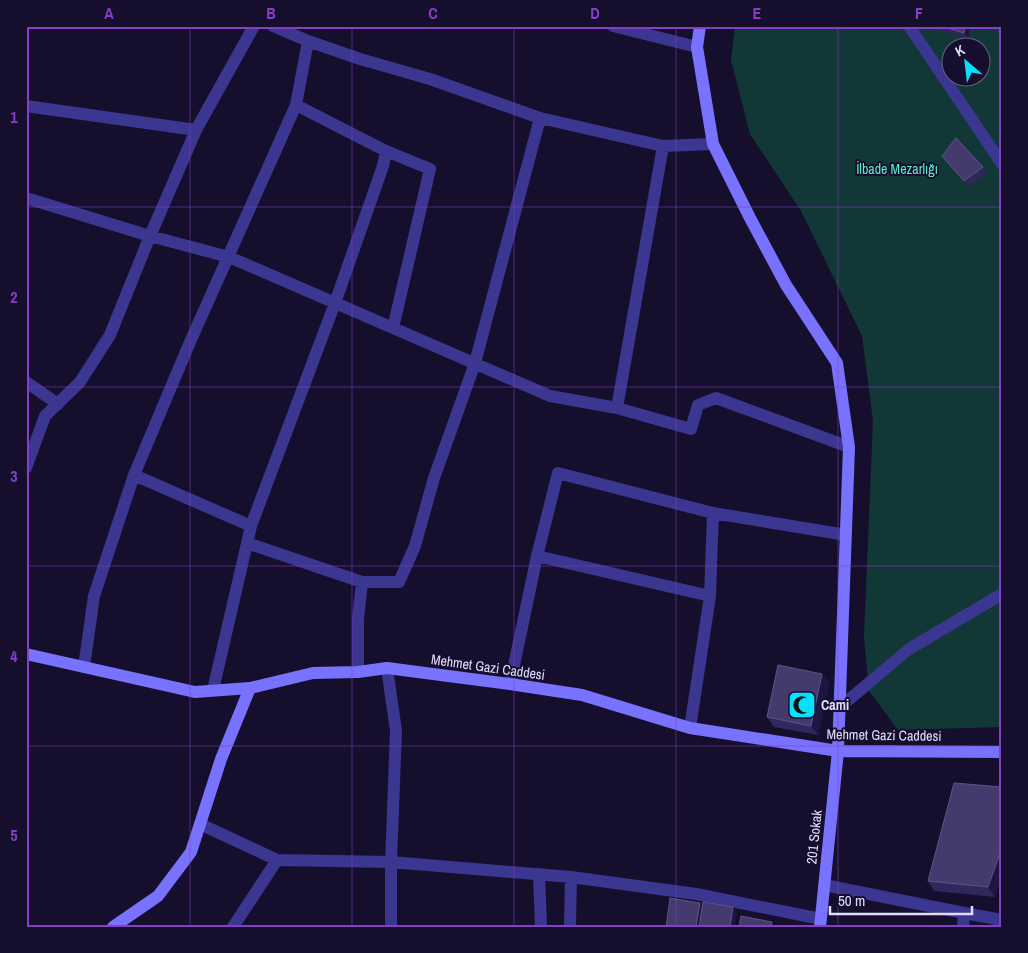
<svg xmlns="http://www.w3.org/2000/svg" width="1028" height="953" font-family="'Archivo Narrow',sans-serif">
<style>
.green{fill:#113837;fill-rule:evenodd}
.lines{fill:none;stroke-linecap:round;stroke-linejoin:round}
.street{stroke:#3b3690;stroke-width:12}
.secondary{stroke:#7872ff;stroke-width:12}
.wall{fill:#32275c}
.shaded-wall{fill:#1f1542}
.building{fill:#453a6e;stroke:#5d5384}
.grid{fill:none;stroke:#853ec5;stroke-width:1;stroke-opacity:0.55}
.labels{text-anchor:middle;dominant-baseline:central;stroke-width:4;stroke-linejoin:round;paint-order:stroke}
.park-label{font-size:14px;fill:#5bebca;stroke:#150f2d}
.street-label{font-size:14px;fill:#e0dbff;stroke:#150f2d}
.poi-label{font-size:14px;font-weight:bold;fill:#e0dbff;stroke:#150f2d;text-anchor:start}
.neatline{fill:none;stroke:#853ec5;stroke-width:2}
.grid-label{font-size:16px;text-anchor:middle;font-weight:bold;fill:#853ec5}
</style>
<rect width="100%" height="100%" fill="#150f2d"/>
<!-- green -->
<path class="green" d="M735 26H1002V727L898 730 869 691 864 636 873 421 862 336 801 211 750 134 731 60ZM950 48H980V78H950Z"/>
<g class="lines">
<!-- street -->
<path class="street" d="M273 26 308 41 360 59 430 79 540 118 663 146 713 144
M613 26 697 47
M909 26 1002 164
M26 106 196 130
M386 151 430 169 393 328
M26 198 150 236 229 257 550 396 617 408 691 429 698 405 716 398 849 447
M26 382 58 404
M617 408 663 146
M26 468 45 416 80 382 110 335 150 236 196 130 254 26
M134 475 251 526
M247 543 362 582
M537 556 710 596
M84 667 94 596 134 475 190 342 296 105 308 41
M387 668 396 731 391 862V927
M358 672V619L362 582H399L415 546 434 478 475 363 540 118
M510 684 537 556 558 473 713 513 846 535
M213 690 251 526 335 303 383 166 386 151 296 105
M839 708 909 649 1002 594
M690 728 710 596 713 513
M200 824 277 860 391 862 571 877 696 894 821 919
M539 874 541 927
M824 885 964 913
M233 927 277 860
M570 927 571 877
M963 927 964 913 1002 920"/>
<!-- secondary -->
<path class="secondary" d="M700 26 697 47 713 144 750 218 786 285 837 363 849 447 838 751 820 927
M26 654 195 692 250 688 313 673 358 672 387 668 510 684 582 695 690 728 838 751 1002 752
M113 927 158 896 191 852 221 759 250 688"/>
</g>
<!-- wall -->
<path class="wall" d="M932 26H971L968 38 933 28Z
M942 156 983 167 987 172 968 186 945 161Z
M822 674 829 684 818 735 774 727 767 717Z
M954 783 995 897 934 891 928 881Z"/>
<!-- shaded-wall -->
<path class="shaded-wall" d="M966 26H971L968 38 964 33Z
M822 674 829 684 818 735 811 726Z
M1002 848V877L995 897 988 887Z
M700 903 704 908 701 927H696Z
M733 907 737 912 734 927H730Z
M772 922 776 927H771Z"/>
<!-- building -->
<path class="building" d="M941 26H966L964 33Z
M956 138 983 167 964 181 942 156Z
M778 665 822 674 811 726 767 717Z
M954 783 1002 787V848L988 887 928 881Z
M670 898 700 903 696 927H666Z
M703 902 733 907 730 927H699Z
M741 916 772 922 771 927H739Z"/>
<!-- grid -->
<path class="grid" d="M190 26V927M352 26V927M514 26V927M676 26V927M838 26V927M26 207H1002M26 387H1002M26 566H1002M26 746H1002"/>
<!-- icons -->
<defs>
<symbol id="mosque-square" viewBox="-11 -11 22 22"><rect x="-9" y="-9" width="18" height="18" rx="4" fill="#07e1ff" stroke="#150f2d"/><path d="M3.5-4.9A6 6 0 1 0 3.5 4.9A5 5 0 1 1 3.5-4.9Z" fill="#111"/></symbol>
</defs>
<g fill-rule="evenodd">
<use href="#mosque-square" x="786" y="689" width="32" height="32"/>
</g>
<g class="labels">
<!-- park labels -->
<g class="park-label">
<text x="897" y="169">İlbade Mezarlığı</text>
</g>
<!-- street labels -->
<g class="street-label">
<text transform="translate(488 667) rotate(8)">Mehmet Gazi Caddesi</text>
<text transform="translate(884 735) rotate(1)">Mehmet Gazi Caddesi</text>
<text transform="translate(814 837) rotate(-84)">201 Sokak</text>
</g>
<!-- poi labels -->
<g class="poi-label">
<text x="821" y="705">Cami</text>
</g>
</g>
<!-- border -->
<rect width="1028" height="953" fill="none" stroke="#150f2d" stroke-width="55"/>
<!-- north arrow -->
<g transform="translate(966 62) rotate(332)"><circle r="24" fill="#150f2d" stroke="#666181"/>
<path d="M0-4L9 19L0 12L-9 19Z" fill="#07e1ff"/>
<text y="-8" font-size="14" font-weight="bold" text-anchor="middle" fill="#e0dbff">K</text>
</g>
<!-- scale -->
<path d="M830 906v8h142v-8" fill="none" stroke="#e0dbff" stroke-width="2.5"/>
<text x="838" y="906" font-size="15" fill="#e0dbff" stroke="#150f2d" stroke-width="4" paint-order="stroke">50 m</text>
<rect x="28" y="28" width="972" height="898" class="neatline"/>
<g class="grid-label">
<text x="109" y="19">A</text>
<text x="271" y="19">B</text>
<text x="433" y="19">C</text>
<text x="595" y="19">D</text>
<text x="757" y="19">E</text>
<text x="919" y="19">F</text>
<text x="14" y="123">1</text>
<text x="14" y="303">2</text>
<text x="14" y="482">3</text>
<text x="14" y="662">4</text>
<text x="14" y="841">5</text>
</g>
</svg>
